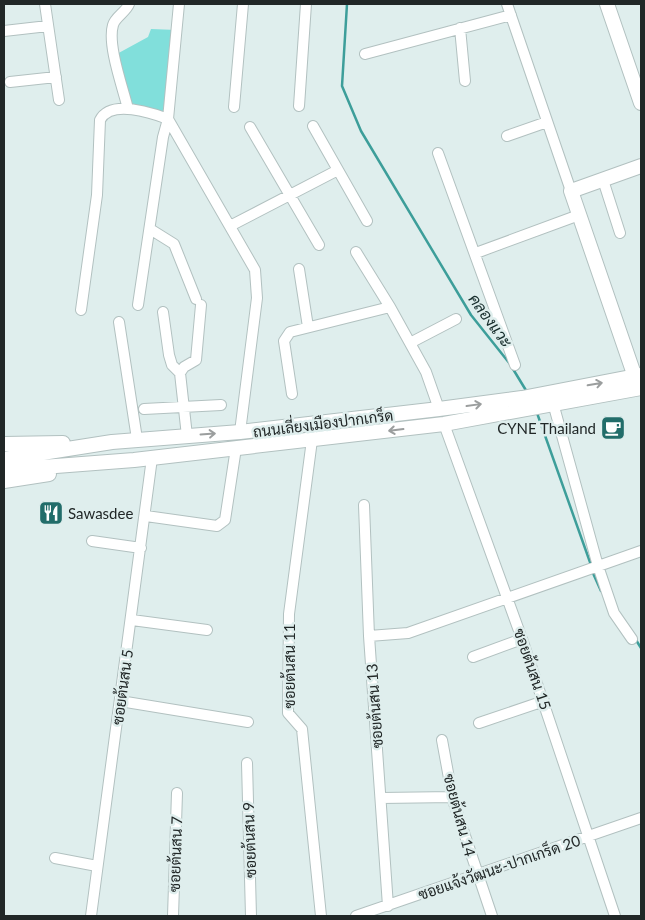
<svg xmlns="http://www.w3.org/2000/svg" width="645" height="920" font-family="Lato,Sarabun,sans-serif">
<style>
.green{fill:#81dfdb}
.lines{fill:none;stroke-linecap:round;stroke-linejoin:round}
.stream{stroke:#3d9e9a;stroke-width:2.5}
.street-casing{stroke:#b2c1c0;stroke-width:12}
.secondary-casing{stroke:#b2c1c0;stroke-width:16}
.street{stroke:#fff;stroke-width:10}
.secondary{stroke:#fff;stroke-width:14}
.oneway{stroke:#9b9e9e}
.labels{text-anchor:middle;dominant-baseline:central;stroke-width:5;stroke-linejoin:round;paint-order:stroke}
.street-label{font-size:15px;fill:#212727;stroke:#dfeeed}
.poi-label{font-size:15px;fill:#212727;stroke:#dfeeed;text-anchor:end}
.water-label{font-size:16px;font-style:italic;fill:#172d2c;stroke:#dfeeed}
</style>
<rect width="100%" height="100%" fill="#dfeeed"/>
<!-- green -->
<path class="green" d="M151 29 177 30 168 119 128 109 115 55 148 37Z"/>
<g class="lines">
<!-- stream -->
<path class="stream" d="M347 4 342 86 361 131 471 315 510 364
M513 369 527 392
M537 413 591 565
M592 571 601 591
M636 640 641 648"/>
<defs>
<path id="street" d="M45 4 59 100
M507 4 571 191
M460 28 465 81
M4 31 48 26
M365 54 511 15
M10 82 56 77
M299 106 306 4
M234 107 243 4
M128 109C123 88 107 45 113 25 115 17 126 12 129 4
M313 126 367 221
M250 127 319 245
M507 136 547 122
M438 153 515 365
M603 180 620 233
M230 226 338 170
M150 229 174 244 196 299
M356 252 390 307
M476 253 579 215
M299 269 308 327
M138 305 163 137 168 119 179 4
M81 310 97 195 100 120C111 99 152 113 168 119L255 270 257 298 240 432
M163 312 169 355 172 365 180 373 187 436
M119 322 137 439
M410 343 456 319
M180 373 184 367 196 360 201 305
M292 394 284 341 290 332 390 307 426 372 439 409
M553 403 598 566 614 613 632 639
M144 409 221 405
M444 424 522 639 615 916
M312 440 289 614 288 713 302 729 321 916
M364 505 369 636 388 906
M146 516 217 526 225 520 236 448
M92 541 141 548
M132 620 207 630
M369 636 408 633 641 551
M473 657 522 639
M120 701 248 722
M479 723 544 701
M442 740 453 800 492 916
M247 763 251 916
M381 798 453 797
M55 858 97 866
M91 916 152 458
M173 916 177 793
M356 916 641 818"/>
<path id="secondary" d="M607 4 641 103
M635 377 571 191 641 166
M4 444 63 443
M4 459 112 442 240 432 439 409 522 398 641 375
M4 470 134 460 444 424 641 388
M4 481 49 474"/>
</defs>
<!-- street casing -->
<use href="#street" class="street-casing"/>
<!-- secondary casing -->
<use href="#secondary" class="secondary-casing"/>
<!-- street -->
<use href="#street" class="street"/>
<!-- secondary -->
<use href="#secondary" class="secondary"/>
</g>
<!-- one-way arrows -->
<defs><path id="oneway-shaft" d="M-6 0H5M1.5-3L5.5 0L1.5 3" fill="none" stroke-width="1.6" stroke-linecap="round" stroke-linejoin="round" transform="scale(1.25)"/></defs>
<g class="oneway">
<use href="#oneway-shaft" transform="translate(595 384) rotate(-10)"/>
<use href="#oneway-shaft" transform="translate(474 405) rotate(-8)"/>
<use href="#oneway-shaft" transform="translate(396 430) rotate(173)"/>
<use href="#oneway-shaft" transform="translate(208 434) rotate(-4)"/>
</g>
<!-- icons -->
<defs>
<symbol id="cafe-square" viewBox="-11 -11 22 22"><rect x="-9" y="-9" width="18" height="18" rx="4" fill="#226d6a" stroke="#dfeeed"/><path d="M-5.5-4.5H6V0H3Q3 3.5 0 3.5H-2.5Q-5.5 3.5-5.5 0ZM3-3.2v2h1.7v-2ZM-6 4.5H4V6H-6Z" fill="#fff"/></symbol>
<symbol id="restaurant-square" viewBox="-11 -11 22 22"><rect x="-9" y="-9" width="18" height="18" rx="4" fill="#226d6a" stroke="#dfeeed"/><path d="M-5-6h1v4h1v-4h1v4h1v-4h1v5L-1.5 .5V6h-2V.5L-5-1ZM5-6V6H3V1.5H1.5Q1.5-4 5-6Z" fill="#fff"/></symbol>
</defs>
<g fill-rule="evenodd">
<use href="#cafe-square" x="599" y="414" width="28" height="28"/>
<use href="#restaurant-square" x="37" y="499" width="28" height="28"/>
</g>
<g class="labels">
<!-- street labels -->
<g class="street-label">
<text transform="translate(323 423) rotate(-7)">ถนนเลี่ยงเมืองปากเกร็ด</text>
<text transform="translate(289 666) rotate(-90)">ซอยต้นสน 11</text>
<text transform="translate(533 669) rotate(71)">ซอยต้นสน 15</text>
<text transform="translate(122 687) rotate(-82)">ซอยต้นสน 5</text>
<text transform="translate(374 706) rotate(-94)">ซอยต้นสน 13</text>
<text transform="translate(460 815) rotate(75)">ซอยต้นสน 14</text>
<text transform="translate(249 840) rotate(-92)">ซอยต้นสน 9</text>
<text transform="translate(175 854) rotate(-88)">ซอยต้นสน 7</text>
<text transform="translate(499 867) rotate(-19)">ซอยแจ้งวัฒนะ-ปากเกร็ด 20</text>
</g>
<!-- poi labels -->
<g class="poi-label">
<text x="596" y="428">CYNE Thailand</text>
<text x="68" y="513" text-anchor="start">Sawasdee</text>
</g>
<!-- water labels -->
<g class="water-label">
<text transform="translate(491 320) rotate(54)">คลองแวะ</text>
</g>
</g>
<!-- border -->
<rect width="645" height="920" fill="none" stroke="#212727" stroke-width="10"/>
</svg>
